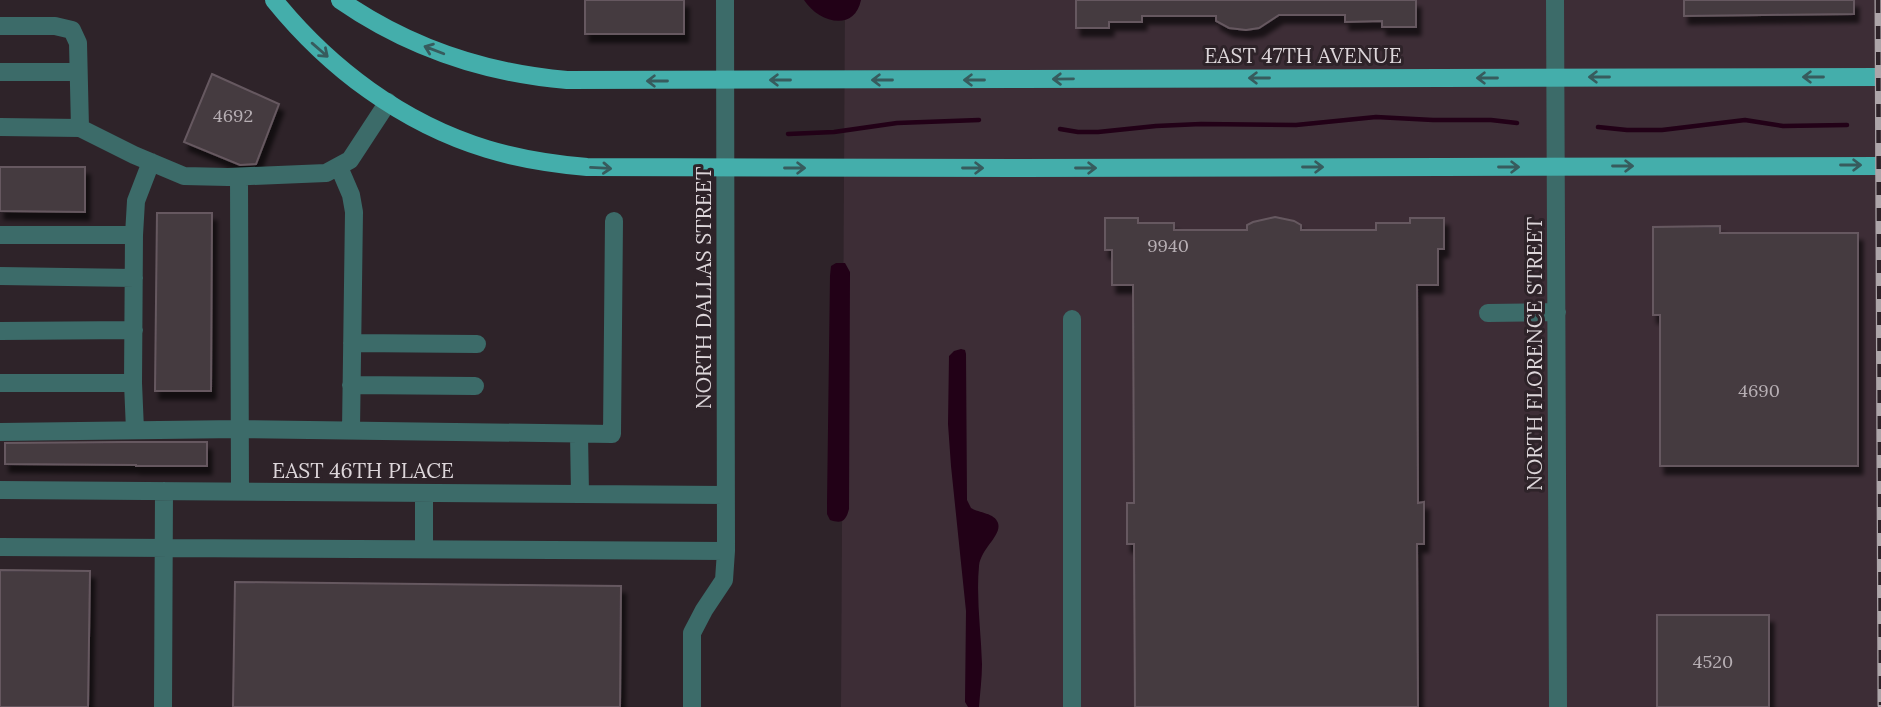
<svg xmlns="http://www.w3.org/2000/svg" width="1881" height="707" font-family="Lora,serif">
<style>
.built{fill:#3d2d36}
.water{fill:#220117}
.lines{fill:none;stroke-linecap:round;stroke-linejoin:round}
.stream{stroke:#220117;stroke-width:4.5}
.building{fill:#453a40;stroke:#665960;stroke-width:2;filter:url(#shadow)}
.minor{stroke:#3c6b69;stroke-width:18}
.major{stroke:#44aeab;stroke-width:18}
.rail-casing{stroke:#ada5a9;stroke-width:7}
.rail{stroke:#2e2329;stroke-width:4.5;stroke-dasharray:13;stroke-linecap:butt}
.oneway{stroke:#375b5d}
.labels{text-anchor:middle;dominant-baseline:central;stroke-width:6;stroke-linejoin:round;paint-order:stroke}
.number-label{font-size:18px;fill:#b7afb4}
.street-label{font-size:21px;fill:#ddd6da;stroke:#2e2329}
</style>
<defs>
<filter id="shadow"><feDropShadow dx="4.5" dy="8" stdDeviation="2" flood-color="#0009"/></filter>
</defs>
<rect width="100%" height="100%" fill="#2e2329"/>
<!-- built -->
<path class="built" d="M845 0H1881V707H841Z"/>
<!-- water -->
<path class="water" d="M804 0H861C854 33 818 22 804 0Z
M836 263H845L850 272 849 509C846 521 842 524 830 520L827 514V504L830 276 831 266Z
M961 349 965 350 966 354 967 500 971 508C979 513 995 513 998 523 1002 536 981 548 979 566 976 598 981 631 982 664 982 678 980 693 979 707H968L965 702 966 611 951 466 948 424 949 356 954 351Z"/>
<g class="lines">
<!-- stream -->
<path class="stream" d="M1598 127 1627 130H1662L1745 120 1783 126 1847 125
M1060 129 1078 132H1098L1156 126 1201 124 1296 125 1376 117 1433 120H1491L1517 123
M788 134 834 132 897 123 979 120"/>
</g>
<!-- building -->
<path class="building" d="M585 0H684V34H585Z
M1076 0H1416V27H1382V21L1345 22V15H1279L1259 28 1246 30 1229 28 1216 21V16H1142V22H1109V28H1076Z
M1684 0H1854V14L1684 16Z
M212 74 279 104 256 164 240 165 184 142Z
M0 167H85V212L0 211Z
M157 213H212L211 391H155Z
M1275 217 1294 221 1301 225V230H1376V223H1410V218H1444V249H1438V285H1417L1418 503 1424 502V544H1417L1418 707H1135L1134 544H1127V503H1134L1133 285H1112V250H1105V218H1138V223H1174V230H1247V225L1253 222Z
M1720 226V233H1858V466H1660V315H1653V227Z
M124 442H207V466H136V465L5 464V443Z
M0 570 90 571 88 707H0Z
M235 582 621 586 620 707H233Z
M1657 615H1769V707H1657Z"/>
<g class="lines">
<!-- minor -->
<path class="minor" d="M1555 0 1558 707
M0 26H55L72 30 78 43 80 128
M0 72H78
M0 127 80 128 134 155 184 176 228 177 326 173 350 160 388 102
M339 167 351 195 354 212 351 430
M239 177 240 491
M0 235H134L136 201 151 162
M134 235 133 383 135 430
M0 276 134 278
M1488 313 1557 312
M1072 319V707
M0 331 134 330
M352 343 477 344
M0 383H133
M351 385 475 386
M0 432 239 429 612 434 614 221
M579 434 580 494
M0 490 725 495
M0 547 726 551
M424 549V493
M163 707 164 491
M692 707V633L704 610 724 580 726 551 725 0"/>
<!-- major -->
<path class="major" d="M274 0C329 68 402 123 487 149 520 159 553 164 587 167L1018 168 1881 166
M340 0C408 47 484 73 567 80L1881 77"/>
<defs>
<path id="rail" d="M1878 0 1881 705"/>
</defs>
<!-- rail casing -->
<use href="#rail" class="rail-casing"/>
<!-- rail -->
<use href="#rail" class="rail"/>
</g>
<!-- one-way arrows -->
<defs><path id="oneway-shaft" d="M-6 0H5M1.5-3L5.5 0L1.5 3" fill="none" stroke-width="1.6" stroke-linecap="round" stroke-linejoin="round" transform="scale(1.75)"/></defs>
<g class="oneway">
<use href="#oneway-shaft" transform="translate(320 50) rotate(41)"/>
<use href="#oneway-shaft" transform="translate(434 50) rotate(-159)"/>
<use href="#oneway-shaft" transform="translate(1599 77) rotate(180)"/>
<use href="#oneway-shaft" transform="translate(1813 77) rotate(180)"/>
<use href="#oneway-shaft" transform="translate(1259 78) rotate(180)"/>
<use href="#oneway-shaft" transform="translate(1487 78) rotate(180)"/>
<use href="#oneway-shaft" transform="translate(1063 79) rotate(179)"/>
<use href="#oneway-shaft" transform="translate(780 80) rotate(180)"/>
<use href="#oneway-shaft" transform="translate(882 80) rotate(180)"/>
<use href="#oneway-shaft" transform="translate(974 80) rotate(180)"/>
<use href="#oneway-shaft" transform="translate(657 81) rotate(180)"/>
<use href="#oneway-shaft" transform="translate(1851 165)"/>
<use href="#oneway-shaft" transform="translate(1623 166)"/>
<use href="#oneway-shaft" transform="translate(1313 167)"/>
<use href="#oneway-shaft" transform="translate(1509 167)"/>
<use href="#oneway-shaft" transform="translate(601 168) rotate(3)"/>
<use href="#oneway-shaft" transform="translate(795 168)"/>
<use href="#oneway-shaft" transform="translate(973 168)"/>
<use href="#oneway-shaft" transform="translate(1086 168)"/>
</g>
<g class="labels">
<!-- number labels -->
<g class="number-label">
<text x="233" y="115">4692</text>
<text x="1168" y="245">9940</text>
<text x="1759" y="390">4690</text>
<text x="1713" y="661">4520</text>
</g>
<!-- street labels -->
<g class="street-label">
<text x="1303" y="55">EAST 47TH AVENUE</text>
<text transform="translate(703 288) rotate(-90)">NORTH DALLAS STREET</text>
<text transform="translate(1534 354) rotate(-90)">NORTH FLORENCE STREET</text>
<text x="363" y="470">EAST 46TH PLACE</text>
</g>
</g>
</svg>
